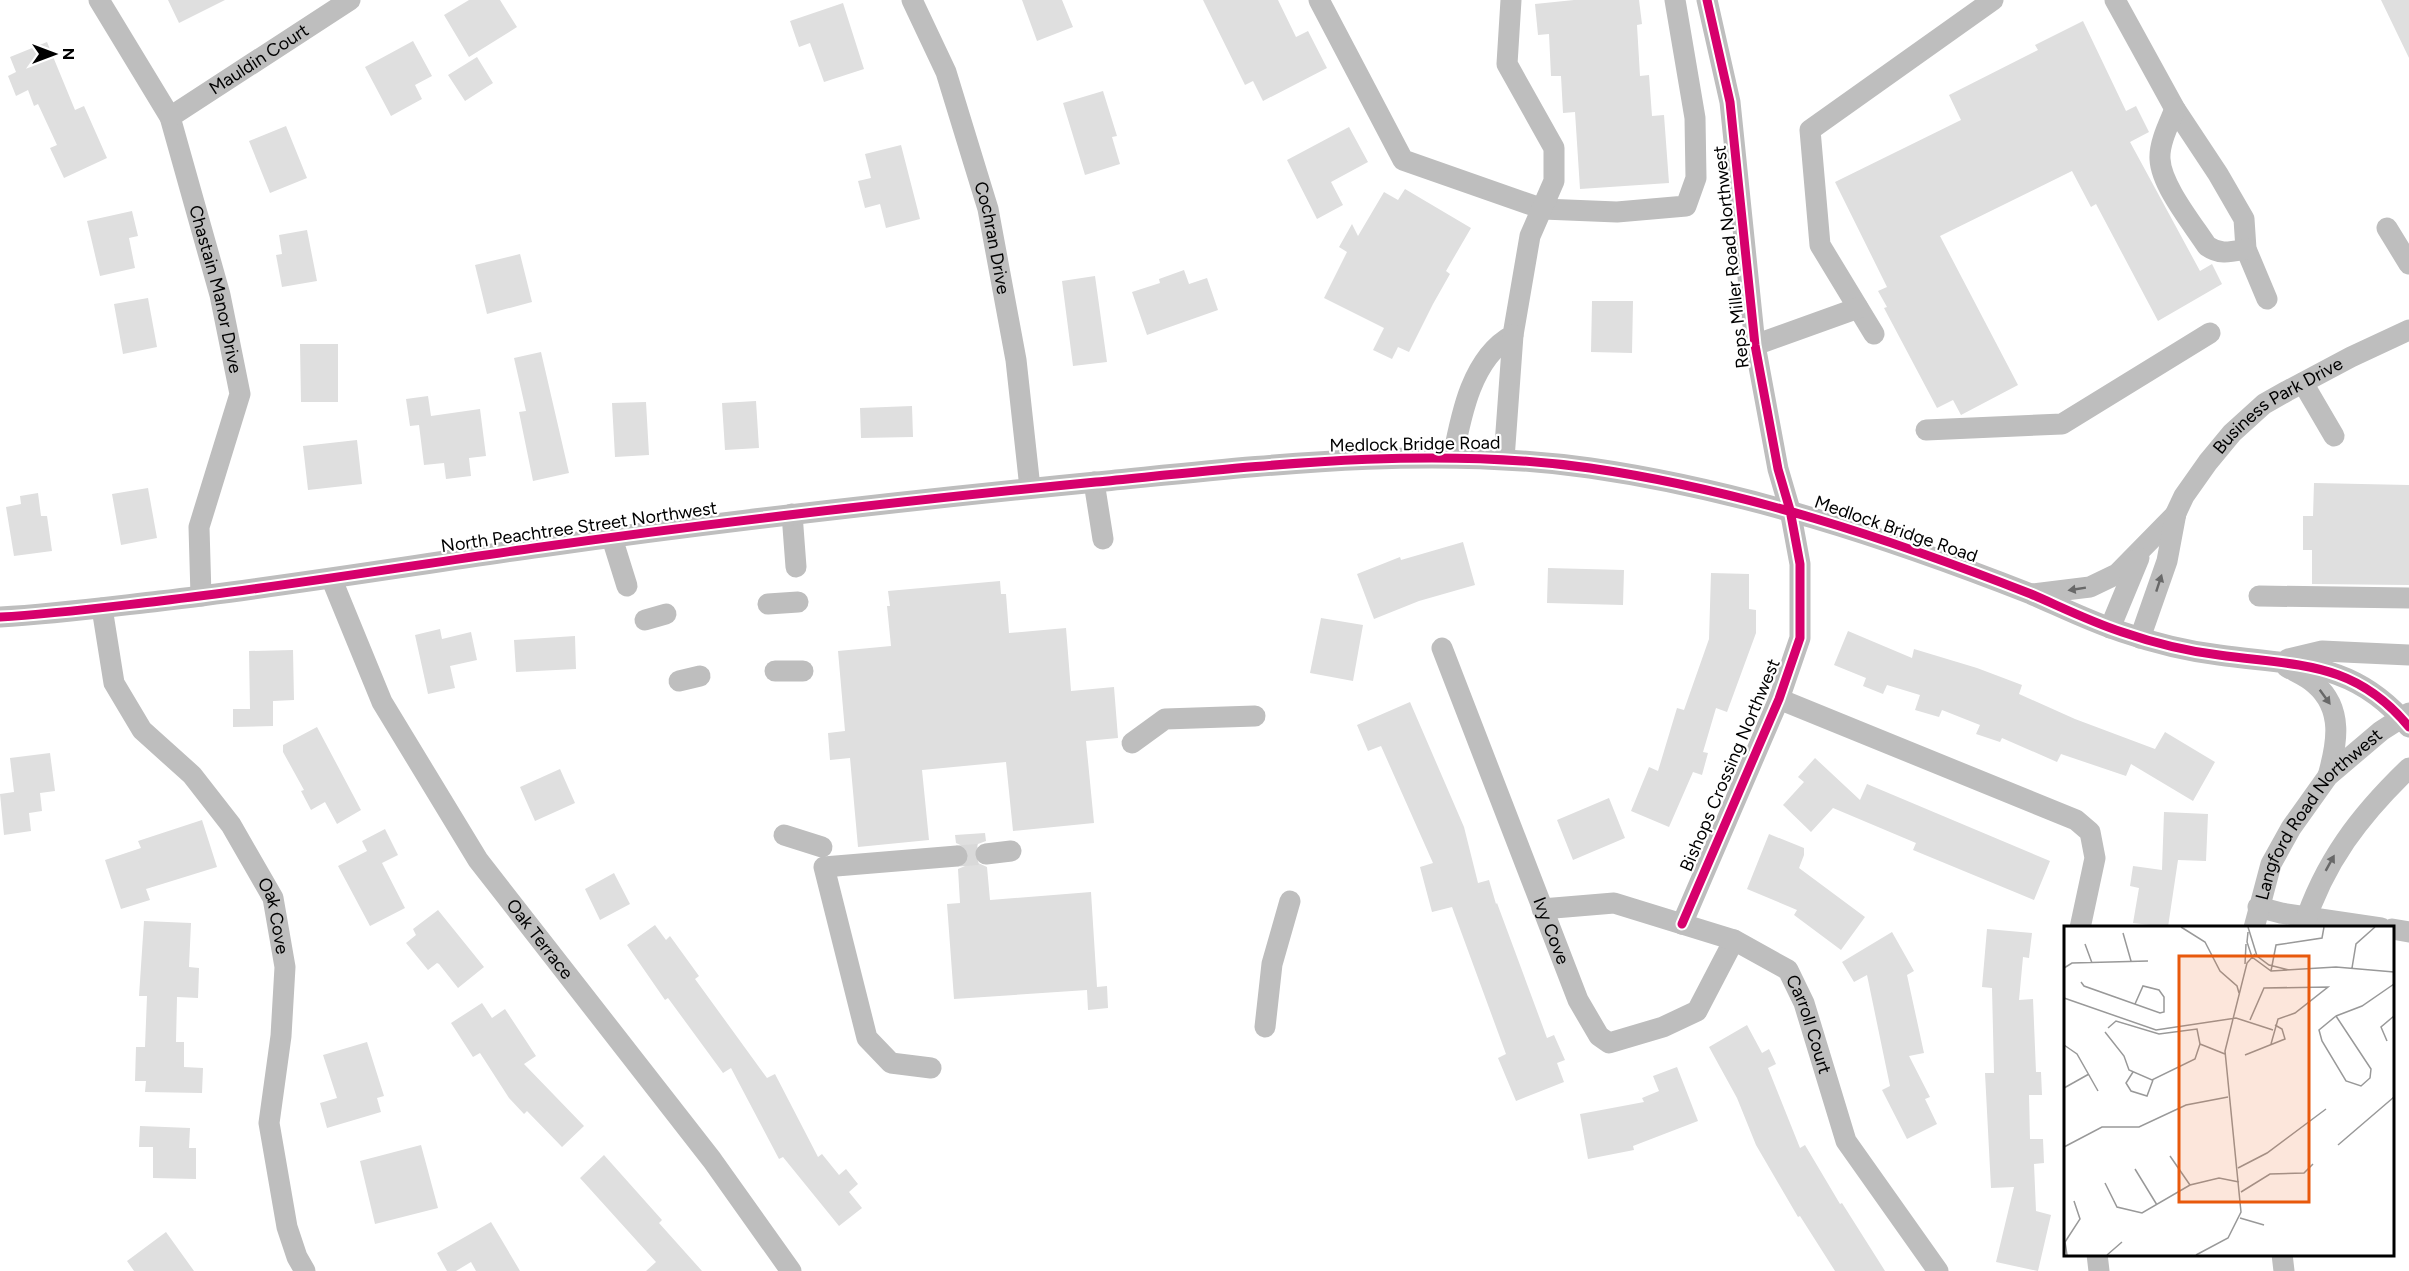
<svg xmlns="http://www.w3.org/2000/svg" width="2409" height="1271" font-family="Figtree,sans-serif">
<style>
.building{fill:#dfdfdf}
.lines{fill:none;stroke-linecap:round;stroke-linejoin:round}
.minor-tunnel{stroke:#d9d9d9;stroke-width:21;stroke-dasharray:21 10;stroke-linecap:butt}
.minor{stroke:#bebebe;stroke-width:21}
.cycleway-casing{stroke:#fff;stroke-width:13}
.cycleway{stroke:#d6006c;stroke-width:9}
.oneway{fill:#686868}
.labels{text-anchor:middle;dominant-baseline:central;stroke-width:4.5;stroke-linejoin:round;paint-order:stroke}
.street-label{font-size:18px;fill:#000;stroke:#fff}
.inset-road{fill:none;stroke:#999;stroke-width:1.5}
.view{fill:#e8590c;fill-opacity:0.15;stroke:#e8590c;stroke-width:3}
.inset-edge{fill:none;stroke:#000;stroke-width:3}
</style>
<rect width="100%" height="100%" fill="#fff"/>
<!-- building -->
<path class="building" d="M168 0H225L179 23Z
M469 0H500L517 27 469 57 444 15Z
M1022 0H1062L1073 27 1037 41Z
M1203 0H1278L1296 37 1308 31 1327 68 1263 101 1253 81 1245 85Z
M1574 0H1639L1642 24 1637 25 1640 76 1649 75 1652 116 1664 115 1669 183 1580 189 1575 112 1563 113 1561 76H1551L1549 34 1538 35 1535 4Z
M2381 0H2409V58Z
M843 3 864 69 824 82 810 43 799 47 790 21Z
M2083 21 2126 111 2136 106 2149 132 2130 142 2200 271 2212 264 2222 284 2158 321 2096 204 2091 207 2072 171 1940 236 2018 385 1961 415 1953 400 1937 408 1884 308 1887 307 1878 291 1887 287 1835 182 1961 120 1949 95 2038 50 2035 45Z
M413 41 432 76 415 85 422 99 391 116 365 67Z
M47 42 75 110 84 106 107 158 64 178 50 148 57 145 38 104 34 106 28 90 16 96 8 76 16 72 10 57Z
M477 57 493 83 465 101 448 75Z
M1103 91 1117 136 1112 137 1120 164 1085 175 1063 103Z
M286 126 307 178 270 193 249 141Z
M1349 127 1368 162 1331 182 1343 205 1317 219 1287 160Z
M901 145 920 219 886 228 880 204 865 208 858 181 871 178 865 154Z
M1405 189 1471 228 1446 271 1450 274 1433 304 1409 352 1398 347 1392 359 1373 350 1384 328 1324 298 1347 252 1339 247 1352 224 1358 236 1384 192 1398 200Z
M132 211 138 236 129 238 135 268 100 276 87 221Z
M307 230 317 281 282 287 276 255 282 254 279 235Z
M520 254 532 302 487 314 475 265Z
M1184 270 1189 284 1207 278 1218 310 1147 335 1132 292 1160 283 1159 279Z
M1095 276 1107 362 1073 366 1062 281Z
M148 298 157 347 123 354 114 304Z
M1592 301H1633L1632 353 1591 352Z
M300 344H338V402H301Z
M541 352 569 473 533 481 519 412 526 411 514 358Z
M428 396 431 416 480 409 486 456 469 458 471 476 446 479 444 463 424 465 419 425 410 426 406 399Z
M756 401 759 448 725 450 722 403Z
M646 402 649 455 615 457 612 403Z
M912 406 913 437 861 438 860 408Z
M357 440 362 484 308 490 303 446Z
M2314 483 2409 485V585L2312 584V550H2303V516H2313Z
M148 488 157 538 121 545 112 494Z
M38 493 41 516H47L52 551 14 556 6 507 21 504 20 496Z
M1463 542 1475 585 1419 601 1374 619 1357 574 1400 557 1401 560Z
M1548 568 1624 570 1623 605 1547 603Z
M1711 573 1749 574V609L1756 610V633L1727 712 1716 708 1703 752 1708 753 1702 775 1693 772 1669 827 1631 811 1649 767 1658 771 1677 708 1684 710 1709 639Z
M1000 581 1001 594H1006L1009 633 1066 628 1071 691 1114 687 1118 738 1086 741 1094 823 1013 831 1006 762 922 770 929 840 858 847 850 758 830 760 828 733 845 731 838 651 891 646 887 606H890L888 591Z
M1321 618 1363 625 1353 681 1310 673Z
M440 629 442 639 471 632 477 660 450 666 455 688 428 694 415 635Z
M1848 631 1912 658 1914 649 1977 668 2022 685 2019 694 2075 719 2155 749 2165 732 2215 762 2193 801 2131 764 2126 776 2061 754 2057 762 2002 738 2000 742 1976 734 1980 725 1942 710 1939 717 1915 710 1920 695 1887 685 1883 694 1863 686 1866 678 1834 665Z
M575 636 576 669 516 672 514 640Z
M293 650 294 700 273 701V726L233 727V709H250L249 651Z
M1410 702 1464 827 1478 883 1489 880 1496 904 1497 903 1547 1038 1554 1035 1565 1060 1557 1063 1564 1082 1516 1101 1498 1058 1506 1054 1452 907 1432 912 1420 867 1433 863 1381 746 1368 751 1357 725Z
M317 727 361 810 337 824 325 802 311 810 301 791 304 790 283 752V745Z
M50 753 55 791 40 793 42 811 29 813 31 831 4 835 0 794 14 792 10 758Z
M1815 758 1860 800 1867 784 2050 861 2034 900 1913 850 1916 843 1833 808 1811 832 1783 805 1804 782 1798 777Z
M560 769 575 803 535 821 520 787Z
M1609 798 1625 838 1573 860 1557 820Z
M2164 812 2208 814 2206 861 2178 860 2168 927 2133 923 2139 888 2130 886 2133 866 2162 870Z
M202 820 217 867 146 889 150 900 121 909 105 860 141 848 138 841Z
M385 829 398 855 382 863 405 908 370 926 338 866 367 851 362 841Z
M985 833 986 841 978 844 973 855 976 862 987 867 990 900 1091 892 1097 987 1107 986 1108 1008 1088 1010 1087 990 954 999 947 904 960 903 958 869 965 866 970 856 967 848 956 843 955 835Z
M1769 834 1804 848V855L1799 868 1865 917 1841 950 1794 915 1797 910 1747 889Z
M614 873 630 904 600 920 585 889Z
M438 910 484 967 458 988 439 964 437 963 428 970 406 943 416 935 413 929Z
M144 921 191 923 189 967 199 968 198 998 177 997 176 1042H184V1067L203 1068 202 1093 145 1092 146 1081H135L136 1047H145L147 996H139Z
M655 925 666 940 670 936 699 976 695 979 767 1078 775 1074 818 1157 822 1154 839 1175 846 1169 858 1184 849 1192 862 1208 839 1226 783 1157 779 1159 731 1068 723 1073 668 998 665 1000 627 945Z
M1987 929 2032 933 2029 958 2023 957 2019 1000 2033 999 2036 1072H2041L2042 1095H2029L2030 1139H2043L2044 1163 2034 1164 2036 1211 2051 1215 2038 1271 1996 1262 2014 1187 1991 1188 1985 1073H1994L1992 988 1982 987Z
M1892 932 1914 971 1907 975 1924 1053 1909 1056 1930 1097 1925 1099 1937 1124 1907 1139 1882 1090 1890 1086 1867 975 1854 982 1842 962Z
M482 1003 492 1018 505 1009 536 1056 524 1064 584 1126 562 1147 527 1111 524 1114 509 1098 480 1053 473 1057 451 1023Z
M1747 1025 1762 1053 1769 1049 1776 1064 1768 1068 1800 1148 1805 1145 1840 1204 1842 1203 1885 1271H1835L1800 1216 1798 1217 1756 1145 1737 1098 1709 1047Z
M367 1042 384 1096 377 1098 381 1112 327 1128 320 1103 337 1098 323 1055Z
M1677 1067 1698 1121 1633 1146 1634 1150 1588 1159 1580 1114 1644 1102 1642 1098 1659 1091 1653 1076Z
M140 1126 190 1128 189 1148H196V1179L153 1178V1147H139Z
M421 1145 438 1208 375 1224 360 1161Z
M604 1155 662 1220 659 1223 702 1271H646L656 1262 580 1178Z
M491 1222 520 1271H476L471 1262 456 1271H447L437 1253Z
M166 1232 194 1271H134L127 1261Z"/>
<g class="lines">
<!-- minor-tunnel -->
<path class="minor-tunnel" d="M957 856 986 854"/>
<!-- minor -->
<g class="minor">
<path id="s1" d="M99 0 170 117 220 295 240 394 199 527 201 596"/>
<path id="s2" d="M912 0 946 72 988 209 1016 360 1030 488"/>
<path d="M1319 0 1403 160 1543 209 1617 212 1686 206 1696 178 1695 118 1675 0"/>
<path d="M2115 0 2175 109 2218 174 2244 219 2246 249 2267 299"/>
<path d="M2175 109C2169 124 2159 143 2160 159 2161 185 2192 223 2207 246 2220 255 2230 252 2246 249"/>
<path id="s3" d="M170 117 350 0"/>
<path d="M2387 228 2409 264"/>
<path d="M1874 334 1820 245 1810 130 1993 0"/>
<path d="M1755 345 1858 308"/>
<path d="M2303 383 2334 436"/>
<path d="M1926 430 2062 424 2210 333"/>
<path d="M1453 457C1461 415 1472 357 1513 335L1530 236 1554 181V148L1507 64 1511 0"/>
<path d="M1504 459 1513 335"/>
<path d="M1094 482 1103 539"/>
<path d="M792 514 796 567"/>
<path d="M612 538 627 586"/>
<path id="s4" d="M332 580 382 702 478 860 712 1160 791 1271"/>
<path d="M2032 594 2090 587 2117 574 2176 514"/>
<path d="M2259 596 2409 598"/>
<path d="M768 604 798 602"/>
<path id="s5" d="M102 608 114 683 142 730 192 775 231 825 273 898 285 967 281 1036 269 1123 287 1227 297 1257 305 1271"/>
<path d="M0 617C54 614 107 607 160 601 288 586 414 565 541 547 725 521 911 500 1096 482 1260 466 1426 445 1590 468 1742 490 1888 538 2031 594 2061 607 2091 622 2122 632 2154 643 2186 651 2219 655 2296 666 2354 660 2409 727"/>
<path d="M645 620 666 614"/>
<path d="M2110 628 2139 558"/>
<path id="s6" d="M2140 638 2167 561 2176 513 2184 496 2208 462 2232 433 2264 404 2287 391 2351 357 2409 330"/>
<path id="s7" d="M1442 648 1578 1000 1599 1036 1609 1043 1663 1027 1697 1011 1734 940"/>
<path d="M2288 659 2322 651 2409 655"/>
<path d="M2287 667C2296 672 2308 677 2315 684 2344 709 2337 744 2328 776"/>
<path d="M775 671H803"/>
<path d="M679 681 700 676"/>
<path d="M1779 699 2076 820 2090 832 2095 858 2080 928"/>
<path d="M1132 743 1165 719 1255 716"/>
<path d="M784 835 822 847"/>
<path d="M986 854 1011 851"/>
<path d="M2258 907 2281 913 2381 928"/>
<path id="s8" d="M1542 909 1614 903 1734 940 1788 970 1804 1003 1846 1141 1938 1271"/>
<path d="M1682 924 1779 699 1800 638V564L1790 510 1778 469 1755 345 1730 102 1707 0"/>
<path id="s9" d="M2254 928 2271 864 2291 828 2328 776 2381 731 2409 713"/>
<path d="M2303 928C2324 862 2360 815 2409 768"/>
<path d="M2392 929 2409 932"/>
<path d="M1265 1027 1272 964 1290 901"/>
<path d="M931 1068 891 1063 867 1038 824 867 957 856"/>
<path d="M2097 1254 2099 1271"/>
<path d="M2282 1254 2284 1271"/>
</g>
<defs>
<path id="cycleway" d="M0 617C54 614 107 607 160 601 288 586 414 565 541 547 725 521 911 500 1096 482 1260 466 1426 445 1590 468 1742 490 1888 538 2031 594 2061 607 2091 622 2122 632 2154 643 2186 651 2219 655 2296 666 2354 660 2409 727
M1682 924 1779 699 1800 638V564L1790 510 1778 469 1755 345 1730 102 1707 0"/>
</defs>
<!-- cycleway casing -->
<use href="#cycleway" class="cycleway-casing"/>
<!-- cycleway -->
<use href="#cycleway" class="cycleway"/>
</g>
<!-- one-way arrows -->
<defs><path id="oneway-solid" d="M-6-.8H1V-3.2L6.5 0L1 3.2V.8H-6Z" transform="scale(1.5)"/></defs>
<g class="oneway">
<use href="#oneway-solid" transform="translate(2159 583) rotate(-72)"/>
<use href="#oneway-solid" transform="translate(2077 589) rotate(171)"/>
<use href="#oneway-solid" transform="translate(2325 697) rotate(54)"/>
<use href="#oneway-solid" transform="translate(2330 863) rotate(-61)"/>
</g>
<g class="labels">
<!-- street labels -->
<g class="street-label">
<text stroke="none"><textPath href="#s3" startOffset="106">Mauldin Court</textPath></text>
<text stroke="none"><textPath href="#s2" startOffset="252">Cochran Drive</textPath></text>
<text transform="translate(1731 257) rotate(-96)">Reps Miller Road Northwest</text>
<text stroke="none"><textPath href="#s1" startOffset="315">Chastain Manor Drive</textPath></text>
<text stroke="none"><textPath href="#s6" startOffset="282">Business Park Drive</textPath></text>
<text transform="translate(1415 444) rotate(-1)">Medlock Bridge Road</text>
<text transform="translate(579 527) rotate(-8)">North Peachtree Street Northwest</text>
<text transform="translate(1896 529) rotate(19)">Medlock Bridge Road</text>
<text transform="translate(1730 765) rotate(-67)">Bishops Crossing Northwest</text>
<text stroke="none"><textPath href="#s9" startOffset="134">Langford Road Northwest</textPath></text>
<text stroke="none"><textPath href="#s5" startOffset="363">Oak Cove</textPath></text>
<text stroke="none"><textPath href="#s7" startOffset="303">Ivy Cove</textPath></text>
<text stroke="none"><textPath href="#s4" startOffset="417">Oak Terrace</textPath></text>
<text stroke="none"><textPath href="#s8" startOffset="318">Carroll Court</textPath></text>
</g>
</g>
<!-- overview -->
<g transform="translate(2064 926)">
<rect width="330" height="330" fill="#fff"/>
<path class="inset-road" d="M117 1 141 16 156 45 173 60 175 67M184 1 193 30 205 39 225 44M184 6 183 16 188 31 207 45 272 41 330 46M59 7 67 35M21 18 28 37M181 38 182 18M0 42 8 37 84 35M288 42 292 18 311 1M207 45 212 19 258 12 260 1M17 56 20 60 96 87 100 86V71L95 64 79 60 71 78M0 72 92 104 172 92 209 104M272 90 307 143 306 152 297 160 282 155 258 115 255 104ZM272 90 298 80 330 58M186 94 200 62 264 61 231 87 214 93 207 118M41 106 60 130 65 144 88 154 131 133 136 118 133 103 95 108 52 95 44 102M323 115 317 101 330 90M136 118 161 128M0 119 13 128 34 165M181 129 221 113 218 103 211 99M69 146 62 157 67 165 83 170 89 154M0 162 25 148M274 219 330 171M0 221 38 201H75L122 179 164 171M106 230 126 259M174 242 203 227 262 183M71 243 93 279M41 257 53 281 78 287 126 259 155 252 175 256M177 266 206 248 240 247 249 238M176 292 200 299M3 329 1 316 16 293 10 275M43 329 58 316M132 329 164 312 177 286 161 125 183 37 191 28"/>
<path class="view" d="M115 30H245V276H115Z"/>
<rect width="330" height="330" class="inset-edge"/>
</g>
<!-- north arrow -->
<g transform="translate(54 54) rotate(90)" stroke="#ffffff" stroke-width="4.5" paint-order="stroke">
<path d="M0-4.5L10 22L0 15L-10 22Z" fill="#000000"/>
<text y="-9" font-size="16" font-weight="bold" text-anchor="middle" fill="#000000">N</text>
</g>
</svg>
